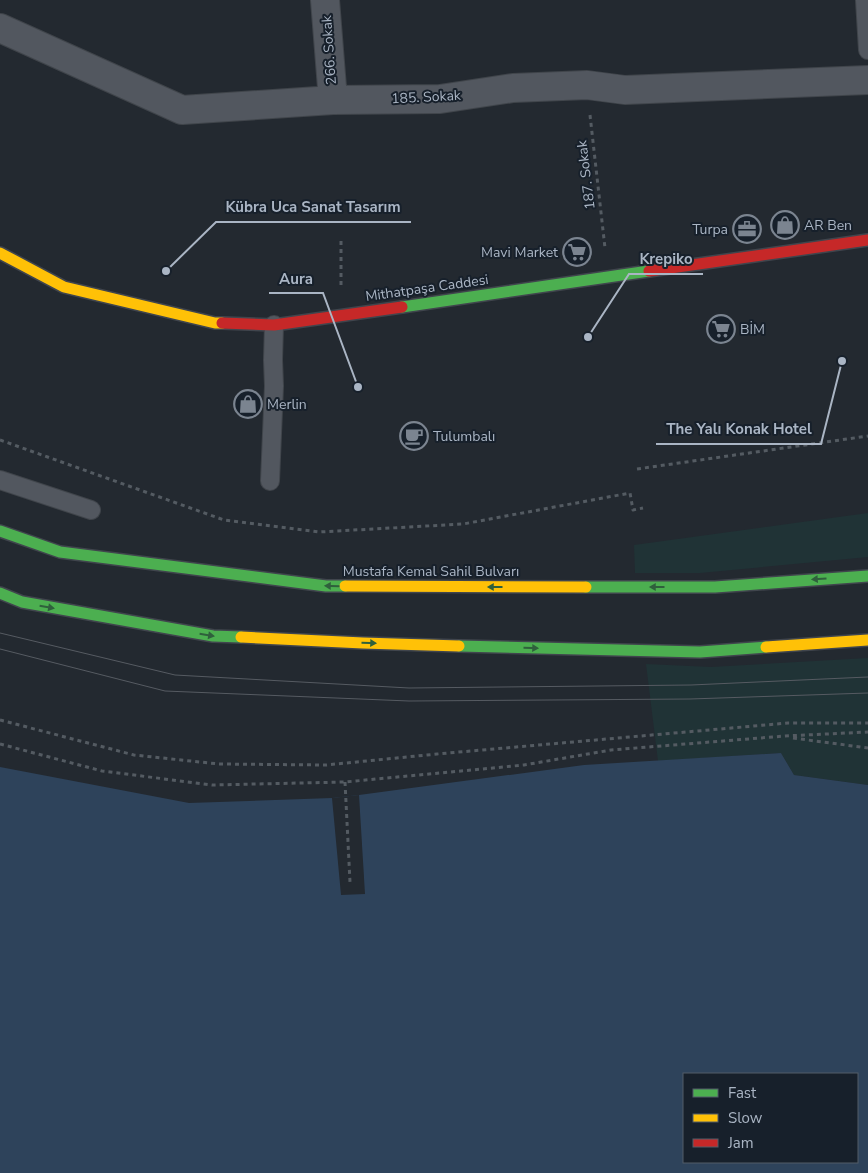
<svg xmlns="http://www.w3.org/2000/svg" width="868" height="1173" font-family="'Nunito Sans',sans-serif">
<style>
.green{fill:#203336}
.water{fill:#2e435b;fill-rule:evenodd}
.pier{fill:#232930}
.lines{fill:none;stroke-linecap:round;stroke-linejoin:round}
.lane-casing{stroke:#40454b;stroke-width:20}
.street-casing{stroke:#40454b;stroke-width:30}
.fast-casing{stroke:#40454d;stroke-width:14}
.slow-casing{stroke:#40454d;stroke-width:14}
.jam-casing{stroke:#40454d;stroke-width:14}
.path{stroke:#545b62;stroke-width:3;stroke-dasharray:4 4;stroke-linecap:butt}
.lane{stroke:#52575f;stroke-width:18}
.street{stroke:#52575f;stroke-width:28}
.fast{stroke:#4caf50;stroke-width:11}
.slow{stroke:#ffc107;stroke-width:11}
.jam{stroke:#c62828;stroke-width:11}
.tram{stroke:#565b62;stroke-width:1}
.oneway{fill:#2f603c}
.labels{text-anchor:middle;dominant-baseline:central;stroke-width:4;stroke-linejoin:round;paint-order:stroke}
.street-label{font-size:14px;fill:#aab5c4;stroke:#17202b}
.poi-label{font-size:14px;fill:#aab5c4;stroke:#17202b;text-anchor:start}
.leader{fill:none;stroke:#aab5c4;stroke-width:2}
.callout-dot{fill:#aab5c4;stroke:#17202b;stroke-width:2}
.callout-label{font-size:15px;text-anchor:middle;font-weight:bold;fill:#aab5c4;stroke:#17202b;stroke-width:4;stroke-linejoin:round;paint-order:stroke}
</style>
<rect width="100%" height="100%" fill="#232930"/>
<!-- green -->
<path class="green" d="M868 513V557L700 573H635L634 545Z
M868 658V785L794 775 781 753 658 761 646 664 711 667Z"/>
<!-- water -->
<path class="water" d="M781 753 794 775 868 785V1173H0V767L189 803 332 798 359 795 584 765ZM684 1074H857V1162H684Z"/>
<!-- pier -->
<path class="pier" d="M359 795 365 894 341 895 332 798Z"/>
<g class="lines">
<defs>
<path id="lane" d="M865 0 868 50
M0 480 91 510
M270 481 274 386 273 360 274 325"/>
<path id="street" d="M325 0 333 100
M0 28 182 110 333 100 440 99 513 88 587 85 625 90 868 80"/>
<path id="fast" d="M402 307 649 271
M0 531 60 552 326 586H345
M586 587H715L868 576
M0 593 22 602 213 636 241 637
M459 646 700 652 766 647"/>
<path id="slow" d="M0 253 64 287 215 323H222
M345 586 586 587
M241 637 363 643 459 646
M766 647 868 640"/>
<path id="jam" d="M649 271 868 240
M222 323 274 325 402 307"/>
</defs>
<!-- lane casing -->
<use href="#lane" class="lane-casing"/>
<!-- street casing -->
<use href="#street" class="street-casing"/>
<!-- fast casing -->
<use href="#fast" class="fast-casing"/>
<!-- slow casing -->
<use href="#slow" class="slow-casing"/>
<!-- jam casing -->
<use href="#jam" class="jam-casing"/>
<!-- path -->
<path class="path" d="M590 115 605 248
M341 241V285
M0 440 224 520 319 532 463 524 630 493 633 510 643 508
M637 469 868 436
M0 720 134 755 219 764 326 765 437 754 788 723H868
M793 738 868 748
M0 744 102 771 212 785 345 782 524 765 611 750 785 736 868 732
M345 782 350 882"/>
<!-- lane -->
<use href="#lane" class="lane"/>
<!-- street -->
<use href="#street" class="street"/>
<!-- fast -->
<use href="#fast" class="fast"/>
<!-- slow -->
<use href="#slow" class="slow"/>
<!-- jam -->
<use href="#jam" class="jam"/>
<!-- tram -->
<path class="tram" d="M0 633 175 675 409 688 691 685 868 677
M0 649 165 691 409 701 690 699 868 693"/>
</g>
<!-- one-way arrows -->
<defs><path id="oneway-solid" d="M-6-.8H1V-3.2L6.5 0L1 3.2V.8H-6Z" transform="scale(1.25)"/></defs>
<g class="oneway">
<use href="#oneway-solid" transform="translate(819 579) rotate(176)"/>
<use href="#oneway-solid" transform="translate(332 586) rotate(-179)"/>
<use href="#oneway-solid" transform="translate(495 587) rotate(-180)"/>
<use href="#oneway-solid" transform="translate(657 587) rotate(-180)"/>
<use href="#oneway-solid" transform="translate(47 607) rotate(10)"/>
<use href="#oneway-solid" transform="translate(207 635) rotate(9)"/>
<use href="#oneway-solid" transform="translate(369 643) rotate(2)"/>
<use href="#oneway-solid" transform="translate(531 648) rotate(2)"/>
</g>
<!-- icons -->
<defs>
<symbol id="shop-ring" viewBox="-11 -11 22 22"><circle r="9.5" fill="#17202b" stroke="#7b8490" stroke-width="1.5"/><path d="M-5-2.5h2.3a2.7 3.5 0 0 1 5.4 0H5L5.5 6h-11ZM-1.5-2.5h3a1.5 2.3 0 0 0-3 0Z" fill="#7b8490"/></symbol>
<symbol id="office-ring" viewBox="-11 -11 22 22"><circle r="9.5" fill="#17202b" stroke="#7b8490" stroke-width="1.5"/><path d="M-6-3h4V-5.5h4V-3h4V5H-6ZM-1-4.5V-3h2v-1.5ZM-6 0V1H6V0Z" fill="#7b8490"/></symbol>
<symbol id="supermarket-ring" viewBox="-11 -11 22 22"><circle r="9.5" fill="#17202b" stroke="#7b8490" stroke-width="1.5"/><path d="M-6-5.5h2.5l.6 2H6L4.5 2H-2.5L-4.4-4H-6ZM-1.5 3.2a1.3 1.3 0 1 0 .1 0ZM3 3.2a1.3 1.3 0 1 0 .1 0Z" fill="#7b8490"/></symbol>
<symbol id="cafe-ring" viewBox="-11 -11 22 22"><circle r="9.5" fill="#17202b" stroke="#7b8490" stroke-width="1.5"/><path d="M-5.5-4.5H6V0H3Q3 3.5 0 3.5H-2.5Q-5.5 3.5-5.5 0ZM3-3.2v2h1.7v-2ZM-6 4.5H4V6H-6Z" fill="#7b8490"/></symbol>
</defs>
<g fill-rule="evenodd">
<use href="#shop-ring" x="769" y="209" width="32" height="32"/>
<use href="#office-ring" x="731" y="213" width="32" height="32"/>
<use href="#supermarket-ring" x="561" y="236" width="32" height="32"/>
<use href="#supermarket-ring" x="705" y="313" width="32" height="32"/>
<use href="#shop-ring" x="232" y="388" width="32" height="32"/>
<use href="#cafe-ring" x="398" y="420" width="32" height="32"/>
</g>
<g class="labels">
<!-- street labels -->
<g class="street-label">
<text transform="translate(329 50) rotate(-94)">266. Sokak</text>
<text transform="translate(426 97) rotate(-3)">185. Sokak</text>
<text transform="translate(586 175) rotate(-97)">187. Sokak</text>
<text transform="translate(427 288) rotate(-8)">Mithatpaşa Caddesi</text>
<text x="431" y="571">Mustafa Kemal Sahil Bulvarı</text>
</g>
<!-- poi labels -->
<g class="poi-label">
<text x="804" y="225">AR Ben</text>
<text x="728" y="229" text-anchor="end">Turpa</text>
<text x="558" y="252" text-anchor="end">Mavi Market</text>
<text x="740" y="329">BİM</text>
<text x="267" y="404">Merlin</text>
<text x="433" y="436">Tulumbalı</text>
</g>
</g>
<!-- callouts -->
<path class="leader" d="M166 271L216 222H411M588 337L629 274H703M358 387L323 293H269M842 361L821 444H656"/>
<g class="callout-dot">
<circle cx="166" cy="271" r="5"/>
<circle cx="588" cy="337" r="5"/>
<circle cx="358" cy="387" r="5"/>
<circle cx="842" cy="361" r="5"/>
</g>
<g class="callout-label">
<text x="313" y="212">Kübra Uca Sanat Tasarım</text>
<text x="666" y="264">Krepiko</text>
<text x="296" y="284">Aura</text>
<text x="739" y="434">The Yalı Konak Hotel</text>
</g>
<!-- legend -->
<rect x="683" y="1073" width="175" height="90" fill="#17202b" stroke="#525c68"/>
<rect x="693" y="1089" width="25" height="8" fill="#4caf50" stroke="#525c68"/>
<text x="728" y="1098" font-size="15" fill="#aab5c4">Fast</text>
<rect x="693" y="1114" width="25" height="8" fill="#ffc107" stroke="#525c68"/>
<text x="728" y="1123" font-size="15" fill="#aab5c4">Slow</text>
<rect x="693" y="1139" width="25" height="8" fill="#c62828" stroke="#525c68"/>
<text x="728" y="1148" font-size="15" fill="#aab5c4">Jam</text>
</svg>
